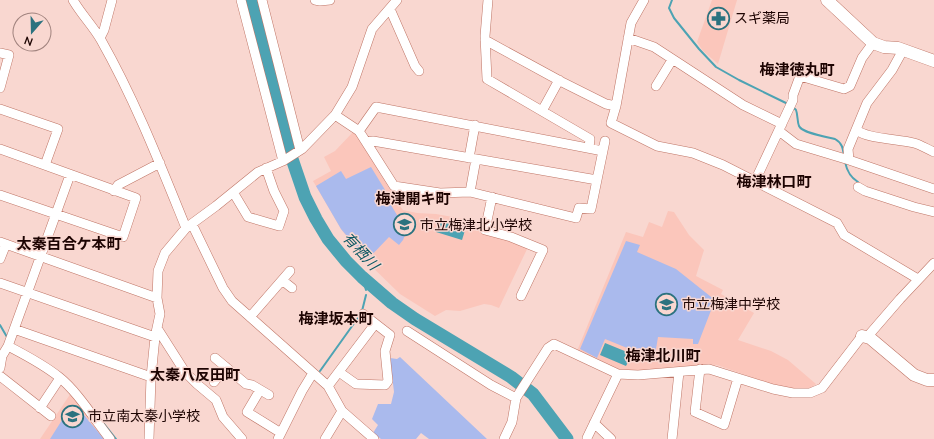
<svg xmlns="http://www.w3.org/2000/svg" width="934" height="439" font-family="Mulish,'Noto Sans JP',sans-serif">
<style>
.built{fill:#fbc6bb}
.green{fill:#aabaed}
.water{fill:#4da3b3}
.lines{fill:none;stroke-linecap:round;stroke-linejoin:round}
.stream{stroke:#4da3b3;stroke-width:2}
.river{stroke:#4da3b3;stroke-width:13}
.street-casing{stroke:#bf7566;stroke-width:10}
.secondary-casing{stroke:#bf7566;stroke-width:13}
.street{stroke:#fff;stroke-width:9}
.secondary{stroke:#fff;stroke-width:12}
.labels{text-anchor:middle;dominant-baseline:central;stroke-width:3;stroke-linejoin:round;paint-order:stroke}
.poi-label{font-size:14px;fill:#1d0402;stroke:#f9d7d0;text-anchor:start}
.neighbourhood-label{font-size:15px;font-weight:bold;fill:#1d0402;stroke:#f9d7d0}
.water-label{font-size:15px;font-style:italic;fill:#0b5662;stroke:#f9d7d0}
</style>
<rect width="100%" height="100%" fill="#f9d7d0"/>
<!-- built -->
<path class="built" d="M712 0H737L718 64 703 51 697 42Z
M354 131 355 132 400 206 403 210 417 213 436 214 464 219 471 223 470 228 528 247 499 308 491 305 484 304 460 311 446 310 435 316 400 294 364 259 341 229 313 181 331 171 324 157 335 151Z
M668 211 674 212 689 235 704 250 696 276 723 290 721 294 754 313 738 340 771 351 788 360 816 384 808 390 783 388 717 365 705 364 694 367H673L629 372 618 369 577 351 626 232 643 237 649 222 662 227Z
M71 393 107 439H40Z"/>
<!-- green -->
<path class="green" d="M371 167 390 198 388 200 397 215 396 227 407 230 403 240 399 245 389 237 367 260 341 229 316 186 341 171 346 179Z
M626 241 640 245 637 252 676 269 715 300 698 344H693V339L658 337 655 355 639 348 637 352 605 339 597 358 580 349Z
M400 357 487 439H429L421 433 416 439H381L373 433 378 425 372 419 378 404H391L394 392 390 358 397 359Z
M69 409 73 413 79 409 104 439H50Z"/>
<!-- water -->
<path class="water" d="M440 219 466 227 462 240 436 232Z
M605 343 632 354 626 366 600 355Z"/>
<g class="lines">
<!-- stream -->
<path class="stream" d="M672 0 669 8 674 18 699 49 716 67 739 80 788 104
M793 107 796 110C798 115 797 121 799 126 802 133 827 137 835 139 842 143 843 148 844 156
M845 162C847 171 850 177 858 182
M362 277 366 290
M362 311 366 295
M0 325 7 337
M320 371 360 315
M97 415 116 439"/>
<!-- river -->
<path class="river" d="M251 0 289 150 305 197 316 219 328 239 346 261 362 277 392 303 415 319 511 377 533 394 567 439"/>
<defs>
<path id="street" d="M73 0C81 14 93 26 101 40 135 100 160 164 186 228
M241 0 283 161
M262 0 300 150
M315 0 320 1 330 0
M488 0 485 36 487 79 590 139 589 148
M644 0 631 23 616 106 611 123 657 146 693 153 723 165 837 223 844 235 918 279
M390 9 415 66 419 71
M100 38 104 30 112 0
M628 38 654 47 743 105 782 124
M485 40 562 82 606 104 616 106
M0 53 9 55 0 88
M656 86 672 60
M0 109 58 129 45 165
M542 111 559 80
M335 115 359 131 394 186 440 193 470 192 576 218 579 208 591 209 605 141
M857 130C866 139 900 139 914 143 921 145 927 149 934 152
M359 131 376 107 603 151
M779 131 796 144 849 160 934 189
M366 142 373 141 597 180
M0 149 136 198 123 237 0 195
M469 158 475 125
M849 160 848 149 867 103 892 70 903 50
M755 181 793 100V95L800 76 844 89 850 86 862 58 873 43
M858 187 865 191 914 207 934 212
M114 191 118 185 160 163
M233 192 248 217 279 226 284 211 274 191 266 168
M470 192 476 159
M492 197 485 230 511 237 543 250 521 296
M192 224 223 288 232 301 328 386 342 411 374 439
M0 242 157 298
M0 259 6 244
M282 280 292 288
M0 283 155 337
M250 317 290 271
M157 328 185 372 197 384 216 400 223 417 242 439
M14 329 151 377
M407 331 491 385 516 398
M868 336 900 299 934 263
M8 346C25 355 43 364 59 377 77 391 95 420 110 439
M215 358 246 384 252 385 269 395
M0 368 2 356 8 346 70 175
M700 369 695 412 724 425 738 378
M339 372 356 384 385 385 388 381 385 351 390 335 363 314
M0 376 51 416
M214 382 226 367
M328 386 375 324
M260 390 247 412 281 433
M40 408 60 378
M594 423 611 439
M587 438 618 374
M149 439 151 377 155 337 160 314 157 298 158 271 165 253 186 228 216 206 258 172 283 161 302 149 335 115 352 87 372 29 397 0
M278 439 302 391 313 373
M325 439 342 411
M504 439 512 422 516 398 548 348 554 344 618 374 638 375 709 369 773 389 793 393H810L822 388 862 336
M672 439 679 372"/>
<path id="secondary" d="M827 0 873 43 884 47 898 48 934 61
M862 336 870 338 914 375 927 380H934"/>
</defs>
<!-- street casing -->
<use href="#street" class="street-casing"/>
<!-- secondary casing -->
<use href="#secondary" class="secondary-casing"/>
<!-- street -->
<use href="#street" class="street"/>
<!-- secondary -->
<use href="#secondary" class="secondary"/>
</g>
<!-- icons -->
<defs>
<symbol id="pharmacy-ring" viewBox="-11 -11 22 22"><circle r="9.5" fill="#f9d7d0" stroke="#2b727f" stroke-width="1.5"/><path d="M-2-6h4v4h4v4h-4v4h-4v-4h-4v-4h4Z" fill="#2b727f"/></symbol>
<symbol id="school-ring" viewBox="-11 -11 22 22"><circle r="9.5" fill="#f9d7d0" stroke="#2b727f" stroke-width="1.5"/><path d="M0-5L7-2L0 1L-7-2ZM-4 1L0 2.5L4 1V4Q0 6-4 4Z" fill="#2b727f"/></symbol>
</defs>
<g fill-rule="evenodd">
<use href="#pharmacy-ring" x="706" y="6" width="25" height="25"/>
<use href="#school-ring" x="392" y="212" width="25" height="25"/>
<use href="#school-ring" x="654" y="292" width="25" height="25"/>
<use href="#school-ring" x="60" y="404" width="25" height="25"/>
</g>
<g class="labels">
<!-- poi labels -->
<g class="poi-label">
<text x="734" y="18">スギ薬局</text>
<text x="420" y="225">市立梅津北小学校</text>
<text x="682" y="304">市立梅津中学校</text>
<text x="88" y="416">市立南太秦小学校</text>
</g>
<!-- neighbourhood labels -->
<g class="neighbourhood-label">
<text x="797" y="69">梅津徳丸町</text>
<text x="774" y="181">梅津林口町</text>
<text x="413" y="198">梅津開キ町</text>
<text x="69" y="243">太秦百合ケ本町</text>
<text x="336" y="318">梅津坂本町</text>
<text x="663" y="355">梅津北川町</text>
<text x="195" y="374">太秦八反田町</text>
</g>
<!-- water labels -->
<g class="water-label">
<text transform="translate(361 251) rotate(47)">有栖川</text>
</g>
</g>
<!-- north arrow -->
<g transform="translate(32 32) rotate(200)"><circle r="19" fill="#f9d7d0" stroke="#a1837e"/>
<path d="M0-3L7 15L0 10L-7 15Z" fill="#2b727f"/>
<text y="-6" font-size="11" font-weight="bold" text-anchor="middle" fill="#1d0402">N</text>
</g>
</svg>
